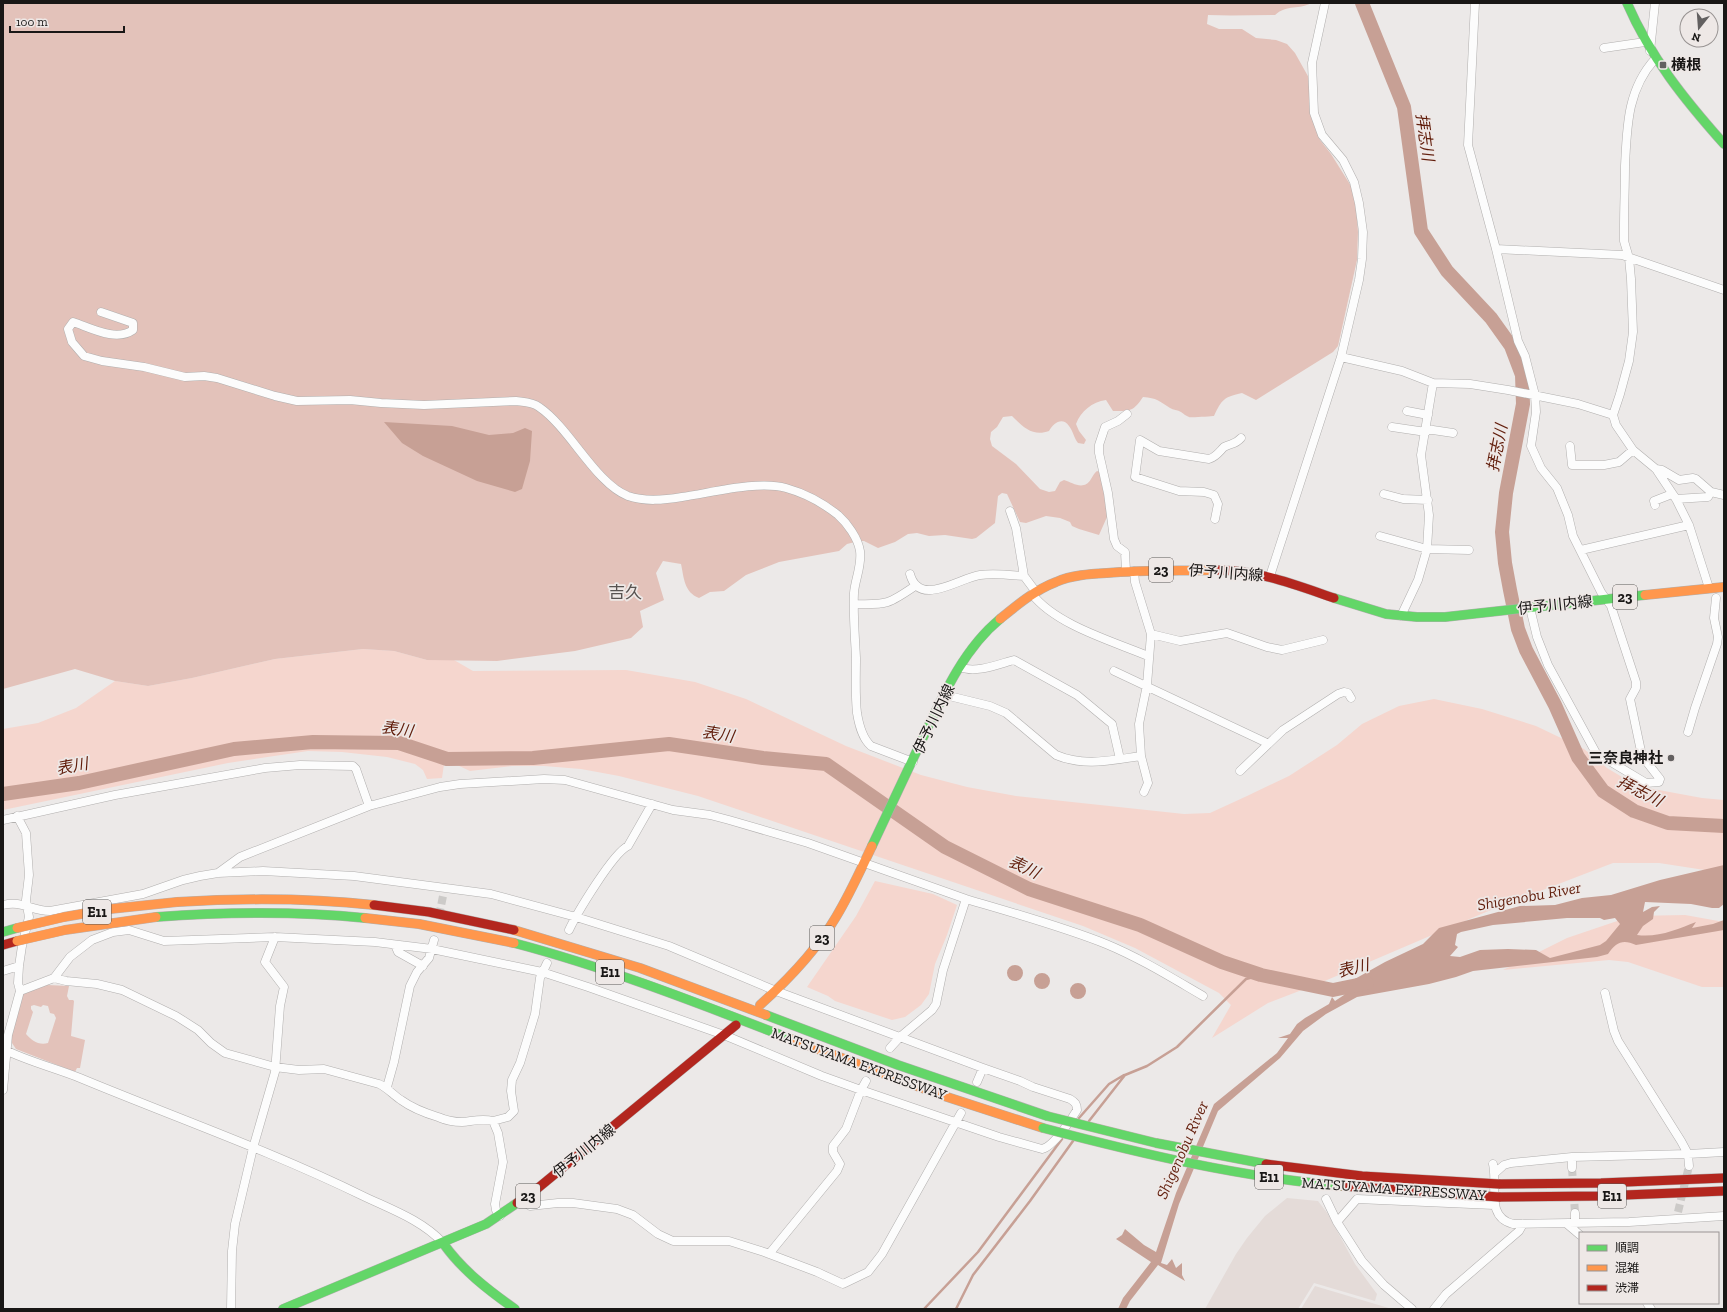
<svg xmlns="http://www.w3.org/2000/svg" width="1727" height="1312" font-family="'Zilla Slab','Noto Sans JP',serif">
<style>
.built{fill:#e4dbd8}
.green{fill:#f5d6ce}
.forest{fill:#e3c2ba;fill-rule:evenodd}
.water{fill:#c7a095;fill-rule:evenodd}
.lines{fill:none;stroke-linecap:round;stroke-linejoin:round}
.stream{stroke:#c7a095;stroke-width:2.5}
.river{stroke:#c7a095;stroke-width:14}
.street-tunnel{stroke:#cccac8;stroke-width:8;stroke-dasharray:8 4;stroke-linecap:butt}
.street-casing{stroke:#b1afae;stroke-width:9}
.fast-casing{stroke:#b1afae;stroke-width:10}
.slow-casing{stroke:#b1afae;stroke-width:10}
.jam-casing{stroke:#b1afae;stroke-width:10}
.street{stroke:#fcfcfc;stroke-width:8}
.fast{stroke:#63d668;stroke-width:9}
.slow{stroke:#ff974d;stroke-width:9}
.jam{stroke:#b3261e;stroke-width:9}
.fast-bridge-casing{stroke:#bcb0ad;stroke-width:10;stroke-linecap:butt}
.slow-bridge-casing{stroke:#bcb0ad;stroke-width:10;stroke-linecap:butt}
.jam-bridge-casing{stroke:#bcb0ad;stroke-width:10;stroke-linecap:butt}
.fast-bridge{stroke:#63d668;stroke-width:9}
.slow-bridge{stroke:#ff974d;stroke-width:9}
.jam-bridge{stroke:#b3261e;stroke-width:9}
.poi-dot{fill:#636060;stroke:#eee8e6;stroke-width:1.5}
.labels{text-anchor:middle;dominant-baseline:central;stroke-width:3.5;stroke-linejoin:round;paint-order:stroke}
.shield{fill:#eee8e6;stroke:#595654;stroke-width:1}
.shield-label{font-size:14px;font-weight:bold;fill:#191716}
.poi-label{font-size:15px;font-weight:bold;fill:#191716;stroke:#eee8e6;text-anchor:start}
.street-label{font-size:15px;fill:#191716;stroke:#eee8e6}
.water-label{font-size:16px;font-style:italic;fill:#611d0b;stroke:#eee8e6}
.quarter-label{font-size:17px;fill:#585351;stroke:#eee8e6}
</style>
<rect width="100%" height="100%" fill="#ece9e8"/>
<!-- built -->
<path class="built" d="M1287 1198 1318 1201 1328 1214 1355 1264 1377 1294 1375 1301 1314 1283 1298 1309H1205L1236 1254 1247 1238 1265 1216Z
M1315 1286 1392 1309H1301Z"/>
<!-- green -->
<path class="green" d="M363 649 394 651 427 660H454L473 671 626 670 695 682 746 699 846 746 921 775 967 787 1016 796 1184 814 1210 813 1247 796 1289 776 1337 745 1362 724 1399 706 1434 699 1482 709 1536 726 1584 749 1607 768 1637 786 1702 798 1724 800V873L1659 863H1613L1486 912 1320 983 1268 1003 1212 1038 1231 1005 1219 993 1135 948 1083 926 698 796 619 776 581 769 544 766H512L470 771 455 764H444L442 778 427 779 423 770 415 764 387 757 342 752 308 751 228 763 3 810V729L38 723 76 708 115 681 148 686 192 678 275 659Z
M875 881 933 894 957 905 947 935 935 964 929 994 921 1005 905 1017 892 1020 835 1001 828 996 807 987 856 916Z
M1685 915 1724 922V987H1702L1628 962 1609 960 1503 970 1567 938 1632 916Z"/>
<!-- forest -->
<path class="forest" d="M3 3H1311C1300 10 1287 4 1275 15 1253 15 1231 16 1208 15L1207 24 1219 29H1242L1256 38 1276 40 1287 44 1295 53 1309 78 1313 120 1320 140 1331 154 1351 186 1356 205 1358 232 1357 260 1338 346 1333 352 1256 400 1242 393C1224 397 1222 399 1214 416 1212 416 1191 418 1189 417 1186 416 1184 414 1181 412 1178 410 1173 410 1170 408 1159 401 1157 398 1143 397 1133 412 1130 411 1113 411L1106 400C1092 402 1081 411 1076 424L1079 431 1086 440 1084 444 1078 443C1074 438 1073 431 1069 426 1062 416 1053 424 1049 431 1033 437 1023 427 1012 416L1003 417 997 427 991 432 990 439 992 446 1016 464 1040 489 1049 492 1055 491 1060 482 1064 480C1073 483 1084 491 1091 479 1093 476 1094 473 1097 471L1100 472 1106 498 1107 517 1099 535 1079 529 1072 526 1070 522 1060 518 1046 516 1026 523 1020 522 1007 494 1002 493 998 496 995 523 976 538 972 539 945 535 929 536 917 533 908 534 895 542 878 548 864 541H859L847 544 839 551 779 562 746 575 724 591 710 592 699 598C684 592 684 578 681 564L663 561 656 573 664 600 640 611 643 627 631 638 575 651 497 661 427 660 394 651 363 649 275 659 192 678 148 686 115 681 75 669 3 689Z
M47 985 69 986 67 996 69 1000H73L74 1001 71 1036 85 1040 80 1068H77L75 1072 16 1049 12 1043 11 1037 22 993ZM34 1005 41 1007 43 1005 48 1006 50 1013 54 1014 56 1018 48 1043C39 1046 31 1040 26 1034L33 1012 31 1009V1006Z"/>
<!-- water -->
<path class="water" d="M384 422 452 426 489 435 513 433 525 428 532 431 530 461 522 489 515 492 477 481 423 456 402 443Z
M1724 865V904L1719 908H1712L1691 904 1645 902 1643 912 1652 907 1660 906 1654 912 1653 919 1643 926 1637 935C1658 938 1678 929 1696 922L1692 928 1713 924 1724 920V930L1636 945C1623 939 1616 942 1608 954L1597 957 1473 971 1456 977 1429 984 1357 997 1326 1014 1303 1031 1280 1058 1218 1111 1179 1204 1161 1263 1167 1265 1172 1259 1176 1268 1182 1263V1275L1185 1281 1158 1265 1130 1301 1126 1309H1118L1123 1298 1151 1262 1116 1239 1122 1235 1125 1229 1144 1245 1156 1252 1176 1193 1214 1104 1277 1053 1288 1038H1278L1290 1034 1297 1024 1305 1018 1329 1004 1332 997 1335 1001 1344 995 1353 980 1385 962 1423 944 1439 928 1520 906 1555 905 1582 898 1611 895 1660 880ZM1567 918H1600L1604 920 1615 918 1620 924 1606 941 1600 945 1550 958 1536 950 1508 949 1480 950 1460 957 1450 956 1458 947 1455 945 1457 934 1461 932 1493 925Z
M1007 973a8 8 0 1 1 16 0a8 8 0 1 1-16 0Z
M1034 981a8 8 0 1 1 16 0a8 8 0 1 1-16 0Z
M1070 991a8 8 0 1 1 16 0a8 8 0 1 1-16 0Z"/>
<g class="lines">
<!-- stream -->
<path class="stream" d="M1079 1118 1109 1084 1124 1075
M1089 1121 1125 1075 1147 1066 1177 1047 1246 979 1261 975
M924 1309 978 1252 1062 1139
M956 1309 973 1275 1030 1201 1073 1141"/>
<!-- river -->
<path class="river" d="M1362 3 1404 107 1421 231 1447 271 1491 318 1511 346 1522 375 1523 404 1506 493 1502 532 1505 563 1510 590 1518 629 1526 650 1555 705 1578 757 1603 791 1634 811 1668 823 1724 826
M3 794 79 783 234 749 313 742 399 743 447 759 533 758 669 744 763 758 826 764 945 847 1029 889 1140 925 1222 962 1261 975 1333 990 1367 983"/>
<!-- street-tunnel -->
<path class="street-tunnel" d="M439 916 443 896
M1572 1168 1575 1213
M1678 1212 1689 1166"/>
<defs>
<path id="street" d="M1475 3 1468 145 1496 249 1518 341 1525 356 1535 395 1536 412 1531 446 1541 468 1557 488 1568 515 1573 536 1601 592 1611 606 1636 682V688L1630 699 1642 756 1660 779 1659 782 1646 783 1596 753 1548 665 1537 637 1530 608
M1604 48 1645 42
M1650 51 1655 3
M1655 59C1627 90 1627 127 1625 166 1625 186 1624 207 1624 227V241L1629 258 1631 279 1633 332 1629 361 1620 394 1613 415 1616 425 1633 450 1656 469 1676 499 1689 525 1709 588
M1496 249 1622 255 1724 290
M101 312 133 323V330C116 342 91 328 73 322L68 329 72 342 84 356 102 361 144 367 185 377 204 376 217 378 275 396 297 401 350 400 381 403 424 405 516 401C523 402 533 402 539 407 570 428 595 483 628 496 645 502 664 500 682 497 711 493 758 480 786 488 804 493 823 503 838 515 847 523 858 538 860 551 862 566 855 579 854 593 853 614 855 637 856 658 856 676 855 695 857 713 859 725 862 738 871 746L913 762
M1341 357 1402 371 1433 383 1470 384 1508 390 1578 404 1613 415
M1407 411 1428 415
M1392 427 1426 432
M1426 429 1453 433
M1570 446 1572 465H1604L1619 462 1633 450
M1656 469 1662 470 1679 480 1693 478 1696 479 1711 492 1724 495
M1384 494 1403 499 1428 500
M1676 499 1708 497 1711 492
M1655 505 1654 501 1672 494
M1010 511 1016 528 1024 576 1036 592
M1215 519 1218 504 1214 495 1204 492 1179 491 1135 477 1140 440 1159 451 1209 459C1216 457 1219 452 1224 447 1231 443 1235 445 1241 438
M1380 536 1427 549 1469 550
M1581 550 1689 525
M1126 571 1125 552 1117 546 1114 539 1108 493 1099 453V445L1105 427 1118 421 1127 414
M1134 571 1135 582 1151 634 1147 685 1139 724 1141 756 1148 783 1144 792
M910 574C919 608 959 578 980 575 994 573 1010 575 1024 576
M1270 576 1341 357 1359 280 1362 259 1363 232 1359 203 1354 182 1343 160 1322 135 1314 113 1312 63 1325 3
M1032 594C1056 625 1112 641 1148 656
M855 604C887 605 889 604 915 586
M1401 616 1418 580 1427 549 1429 515 1421 455 1433 383
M1151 634 1180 641 1227 633 1267 647 1282 650 1323 640
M960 667C975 674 999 664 1014 660L1077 695 1112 724 1120 759
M1114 671 1267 743
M945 695 990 706 1006 713 1056 755C1084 767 1112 760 1141 756
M1688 732 1695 708 1717 644 1718 637 1714 618 1716 598
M1240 771 1283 730 1338 694 1344 692 1348 693 1351 698
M3 820 115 795 265 768 300 765 353 766 356 769 369 806
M218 873 240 857 369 806 440 787 460 784 544 779 565 780 673 810 710 815 729 820 808 843 966 899 943 970 936 1004 932 1010 900 1037 890 1048
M966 899C1013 913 1061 926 1106 944 1140 958 1172 978 1203 996
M3 905C22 900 31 911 50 911L143 894 183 880 200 876 218 873 263 871 354 876 491 894 576 917 669 946 776 991 983 1068 1020 1081 1033 1087 1070 1099C1075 1102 1077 1104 1077 1110 1071 1120 1053 1147 1042 1149L999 1137 861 1090 822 1076 724 1035 588 987 542 972 432 949 375 942 275 937 164 941 129 930 113 932 92 940 70 957 54 978 20 991
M569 930C577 913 613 853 628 846L652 804
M395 945 398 952 423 966
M3 971 19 966
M54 978 66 981 97 984 122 990 176 1016 198 1030 211 1043 225 1053 275 1067 299 1070 324 1069 379 1084C388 1088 393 1095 401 1100 412 1108 425 1113 438 1117 445 1120 455 1122 462 1122 473 1121 482 1118 493 1121L498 1133 503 1162 495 1204 496 1210 500 1216
M1605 993 1614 1031 1618 1041 1681 1141 1688 1154 1689 1166
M3 1049C27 1061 55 1068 80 1078 174 1117 271 1151 363 1196 390 1209 422 1220 443 1243
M977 1082 983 1068
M387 1087 394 1062 410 986 417 972 429 958 434 940
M3 1090 8 1035 20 991 18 983 19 966 22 946 29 917 26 900 29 875 26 833 17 816
M493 1121 508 1117 514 1111 511 1091 512 1080 520 1063 528 1037 535 1014 540 978 547 963
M1493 1164C1498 1185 1485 1217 1513 1224L1629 1222 1724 1216
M1572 1168V1157
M1495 1173 1504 1165 1511 1163 1572 1157 1688 1154 1724 1152
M1326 1199 1337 1222 1362 1261 1384 1285 1412 1309
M522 1200 530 1206 558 1203H573L617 1209 633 1215 658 1234 673 1241H729L764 1252 817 1272 843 1284 868 1272 882 1254 961 1113
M1575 1213V1224
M1337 1222 1357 1199 1494 1205
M1567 1224 1580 1235
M769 1254 837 1171 840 1164 833 1152V1146L846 1129 861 1090 866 1081
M1647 1303 1651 1309
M231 1309 232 1251 235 1224 253 1148 275 1072 280 1006 284 987 265 962 275 937
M1434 1309 1446 1294 1519 1231 1523 1224"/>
<path id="fast" d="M1627 3C1651 58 1684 99 1724 144
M1334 598 1386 614 1417 617H1445L1645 595
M872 846C888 812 904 778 920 744 941 700 962 650 1000 619
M156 917C226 912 295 911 365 918
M3 932 17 928
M514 943C609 968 700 1004 791 1039
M766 1015 898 1065 1047 1116
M443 1243C462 1270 488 1290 515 1309
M283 1309 486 1224 517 1203"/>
<path id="slow" d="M1645 595 1724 587
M1000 619C1017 605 1035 590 1056 582 1072 575 1090 574 1107 573 1143 570 1179 571 1215 570
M177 902C243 898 308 898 374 905
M365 918 419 924 514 943
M514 930 640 968 766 1015
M760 1005C789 979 816 951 836 917 850 894 861 869 872 846
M791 1039 941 1095 1043 1128"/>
<path id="jam" d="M1215 570C1258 570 1293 584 1334 598
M374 905 429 912 514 930
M3 945 17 941
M1499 1184 1601 1183 1724 1178
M1499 1197 1600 1196 1724 1191
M517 1203 538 1188 736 1025"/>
</defs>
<!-- street casing -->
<use href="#street" class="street-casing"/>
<!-- fast casing -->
<use href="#fast" class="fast-casing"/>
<!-- slow casing -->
<use href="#slow" class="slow-casing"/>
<!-- jam casing -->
<use href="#jam" class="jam-casing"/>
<!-- street -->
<use href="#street" class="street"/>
<!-- fast -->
<use href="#fast" class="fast"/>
<!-- slow -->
<use href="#slow" class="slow"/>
<!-- jam -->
<use href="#jam" class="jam"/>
<defs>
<path id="fast-bridge" d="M1047 1116 1156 1143 1266 1164
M1043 1128C1142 1154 1240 1177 1342 1186"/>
<path id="slow-bridge" d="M17 928 64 917 110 909 177 902
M17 941 65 930 156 917"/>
<path id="jam-bridge" d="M1266 1164 1362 1176 1499 1184
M1342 1186 1499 1197"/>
</defs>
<!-- fast-bridge casing -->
<use href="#fast-bridge" class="fast-bridge-casing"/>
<!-- slow-bridge casing -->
<use href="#slow-bridge" class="slow-bridge-casing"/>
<!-- jam-bridge casing -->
<use href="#jam-bridge" class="jam-bridge-casing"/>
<!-- fast-bridge -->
<use href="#fast-bridge" class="fast-bridge"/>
<!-- slow-bridge -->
<use href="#slow-bridge" class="slow-bridge"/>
<!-- jam-bridge -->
<use href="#jam-bridge" class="jam-bridge"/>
</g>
<!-- markers -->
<g class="poi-dot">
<rect x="1659" y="61" width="8" height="8" rx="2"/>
<circle cx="1671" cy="758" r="4"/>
</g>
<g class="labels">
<!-- shield labels -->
<g class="shield">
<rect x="1149" y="558" width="24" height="24" rx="3"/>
<rect x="1613" y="585" width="24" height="24" rx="3"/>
<rect x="83" y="900" width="28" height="24" rx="3"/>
<rect x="810" y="926" width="24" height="24" rx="3"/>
<rect x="596" y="960" width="28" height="24" rx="3"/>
<rect x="1255" y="1165" width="28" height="24" rx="3"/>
<rect x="516" y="1184" width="24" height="24" rx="3"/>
<rect x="1598" y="1184" width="28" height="24" rx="3"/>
</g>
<g class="shield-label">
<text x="1161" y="570">23</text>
<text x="1625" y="597">23</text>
<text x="97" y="912">E11</text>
<text x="822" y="938">23</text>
<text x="610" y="972">E11</text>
<text x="1269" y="1177">E11</text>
<text x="528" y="1196">23</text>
<text x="1612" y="1196">E11</text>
</g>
<!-- poi labels -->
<g class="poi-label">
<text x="1671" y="65">横根</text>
<text x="1663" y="758" text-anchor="end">三奈良神社</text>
</g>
<!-- street labels -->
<g class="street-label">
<text transform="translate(1226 573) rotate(4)">伊予川内線</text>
<text transform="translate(1555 605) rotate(-6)">伊予川内線</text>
<text transform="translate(934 719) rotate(-64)">伊予川内線</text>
<text transform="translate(859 1064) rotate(20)">MATSUYAMA EXPRESSWAY</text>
<text transform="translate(584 1151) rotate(-39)">伊予川内線</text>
<text transform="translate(1394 1189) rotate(4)">MATSUYAMA EXPRESSWAY</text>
</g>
<!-- water labels -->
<g class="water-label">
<text transform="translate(1425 137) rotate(82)">拝志川</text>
<text transform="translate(1497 448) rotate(-79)">拝志川</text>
<text transform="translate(397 729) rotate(8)">表川</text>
<text transform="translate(718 734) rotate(9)">表川</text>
<text transform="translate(72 766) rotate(-10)">表川</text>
<text transform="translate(1640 791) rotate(27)">拝志川</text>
<text transform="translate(1024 867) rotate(25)">表川</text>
<text transform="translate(1529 896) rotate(-10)">Shigenobu River</text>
<text transform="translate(1353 968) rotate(-13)">表川</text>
<text transform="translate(1182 1150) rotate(-66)">Shigenobu River</text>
</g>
<!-- quarter labels -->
<g class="quarter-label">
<text x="625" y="592">吉久</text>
</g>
</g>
<!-- border -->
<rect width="1727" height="1312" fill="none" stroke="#191716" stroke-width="8"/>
<!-- legend -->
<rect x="1579" y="1232" width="140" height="72" fill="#eee8e6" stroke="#999493"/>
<rect x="1587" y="1245" width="20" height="6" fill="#63d668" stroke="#999493"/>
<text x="1615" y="1252" font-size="12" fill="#191716">順調</text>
<rect x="1587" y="1265" width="20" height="6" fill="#ff974d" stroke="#999493"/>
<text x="1615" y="1272" font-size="12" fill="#191716">混雑</text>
<rect x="1587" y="1285" width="20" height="6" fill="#b3261e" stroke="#999493"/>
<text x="1615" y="1292" font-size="12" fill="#191716">渋滞</text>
<!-- north arrow -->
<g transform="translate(1699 28) rotate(197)"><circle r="19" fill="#eee8e6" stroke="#999493"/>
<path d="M0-3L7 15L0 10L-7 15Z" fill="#636060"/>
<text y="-6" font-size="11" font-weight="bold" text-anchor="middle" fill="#191716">N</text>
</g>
<!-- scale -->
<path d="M10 26v6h114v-6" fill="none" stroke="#191716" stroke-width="2"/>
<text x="16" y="26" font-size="12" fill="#191716" stroke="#eee8e6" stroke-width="3" paint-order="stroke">100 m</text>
</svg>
